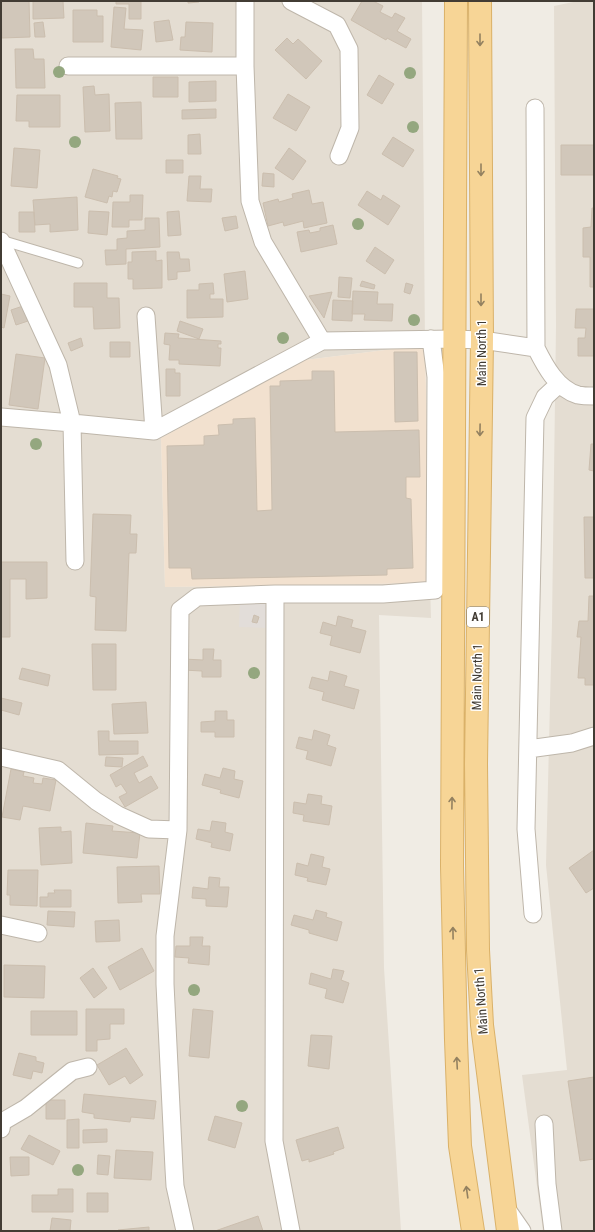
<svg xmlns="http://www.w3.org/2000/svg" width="595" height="1232" font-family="'Roboto Condensed',sans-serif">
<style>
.residential{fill:#e4ddd2}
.commercial{fill:#f2e1cf}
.industrial{fill:#e2ddd9}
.building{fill:#d1c7ba;stroke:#cbbeae}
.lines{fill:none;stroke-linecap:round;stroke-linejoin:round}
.lane-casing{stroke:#beb6aa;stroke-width:11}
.street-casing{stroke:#beb6aa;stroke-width:19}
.primary-casing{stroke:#dab168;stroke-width:24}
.lane{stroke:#fff;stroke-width:9}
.street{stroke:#fff;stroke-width:17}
.primary{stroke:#f7d596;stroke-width:22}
.tree{fill:#94a77f}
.oneway{stroke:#938160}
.labels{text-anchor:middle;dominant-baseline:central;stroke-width:3;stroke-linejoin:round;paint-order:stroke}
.shield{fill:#fff;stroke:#7b7671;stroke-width:1}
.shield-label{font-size:12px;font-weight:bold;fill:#423c34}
.street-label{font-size:13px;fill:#423c34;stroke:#fff}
</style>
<rect width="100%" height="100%" fill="#f0ece4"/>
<!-- residential -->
<path class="residential" d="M1 1H422L425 345 305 360 161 438 165 587 430 583 431 618 379 615 384 968 401 1231H1Z
M578 1H594V1231H543L522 1075 567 1070 546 865 552 622 556 326 554 6Z"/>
<!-- commercial -->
<path class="commercial" d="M425 345 430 583 165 587 161 438 305 360Z"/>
<!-- industrial -->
<path class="industrial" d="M240 598 269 599 268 628 239 627Z"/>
<!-- building -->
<path class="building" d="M1 1H29L30 37 2 38Z
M33 1H63L64 18 33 19Z
M116 1H141V19H129V4H116Z
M188 1H199V2L188 3Z
M362 1H373L383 6 380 12 392 18 395 13 405 18 397 31 411 39 406 48 387 38 386 40 351 20Z
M114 7 126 8 124 29 143 30 141 50 111 47Z
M73 10H97V16H103V42H73Z
M169 20 173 40 156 42 154 22Z
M43 22 45 37H35L34 23Z
M186 22 213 23 212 52 180 50 181 37H185Z
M287 38 293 44 298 39 322 61 306 79 275 50Z
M15 49H33L34 59H44L45 88H16Z
M379 75 394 84 382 104 367 95Z
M153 77H178V97H153Z
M216 81V101L189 102V82Z
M94 86 95 95 109 94 110 131 85 132 83 87Z
M288 94 310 107 296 131 273 118Z
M17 95H60V127H29V121H16Z
M141 102 142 139H116L115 103Z
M216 109V118L182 119V110Z
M200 134 201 154H188V135Z
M393 137 414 150 403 167 382 154Z
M561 145H594V175H561Z
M14 148 40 150 37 188 11 186Z
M289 148 306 161 293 180 275 168Z
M166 160H183V173H166Z
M93 169 118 176 117 178 121 179 117 192 113 191 112 197 109 196 107 203 85 197Z
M263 173 274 174V187L262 186Z
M189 176H201L200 189H212L211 202 187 201Z
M309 190 312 204 323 202 327 223 304 228 303 221 284 226 283 222 268 226 263 203 278 199 279 202 293 198 292 194Z
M367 191 381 200 383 195 400 206 388 225 358 205Z
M130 195H143L142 220H129V227H112L113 202H130Z
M77 197 78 230 50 232V224L35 225 33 200Z
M592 208H594V287H590V257H583V228L591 227Z
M89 211 109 212 107 235 88 233Z
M179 211 181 235 168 236 167 212Z
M19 212H34L35 232H19Z
M236 216 238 228 225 231 222 218Z
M145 218H159L160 247 126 249V264L106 265 105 250H117V239L127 238V231L145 230Z
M333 225 337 244 301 252 297 232 309 230 310 233 320 231V228Z
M375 247 394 260 385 274 366 261Z
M156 251V261L162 260V288L133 289V279H128V262H132V252Z
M167 252H179L180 259H189L190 271 177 272V279L168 280Z
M245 271 248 299 227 302 224 274Z
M339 277 352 278 350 298 338 297Z
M362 281 375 285 374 289 360 286Z
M74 283H107V298H119L120 328 94 329 93 307H74Z
M213 283 214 294H210V299H223V317L187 318V290H199V284Z
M406 283 413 285 410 294 404 292Z
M353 291 378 292 377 304H393L392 321 364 320 365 314H352Z
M332 292 324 318 309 296Z
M1 294 10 296 4 328 1 327Z
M333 300 353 301 352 321 332 320Z
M26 305 31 320 16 325 11 310Z
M576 309H594V356H578V338H585L586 328H575Z
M180 321 203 329 199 339 177 331Z
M165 333 179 334 178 338 221 341V344H218V348H221L220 366 179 364V360H169L170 345 164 344Z
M81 338 83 346 71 351 68 343Z
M110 342H130V357H110Z
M394 352H417L418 421 395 422Z
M16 354 45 358 38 409 9 405Z
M166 369H175V373H180V396H166Z
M312 371H334L335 432 419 430 420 477H406V498L411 499 413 568 387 569V575L192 579 191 568H169L167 446 204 445V436L219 435 218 425 233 424V419L255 418 257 511 272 510 270 386H280V381L312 380Z
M591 444H594V471L589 470Z
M93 514 131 515 130 534H137L136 553H129L126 631 95 630 96 597 90 596Z
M584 517H594V578H585Z
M1 562H47V598L26 599V579H10V637H1Z
M589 596H594V685H585V678H578L581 637H577L579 621H588Z
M254 615 259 617 257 623 252 622Z
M338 616 353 620 351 627 366 631 360 653 330 645 332 636 320 633 323 622 336 626Z
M92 644H116V690H93Z
M203 649H214L213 660H221V677H202V671L183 670V659L203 660Z
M22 668 50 675 48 686 19 679Z
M330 671 347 676 344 686 359 690 354 709 322 700 324 692 309 688 312 677 328 681Z
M1 698 22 703 19 715 1 710Z
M146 702 148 733 114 734 112 704Z
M215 711H227V720H234V737H215V732H201V722L215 721Z
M314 730 330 735 327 745 336 748 331 766 306 759 308 751 296 748 299 737 312 740Z
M98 731H109V741H138V754L99 755Z
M143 756 148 766 134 773 139 783 151 776 158 788 125 807 119 797 127 793 121 784 116 787 110 775Z
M106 757 123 758 122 767 105 766Z
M223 768 235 771 234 779 243 781 239 798 220 793 221 790 202 785 205 774 220 778Z
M11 769 24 772 23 776 34 778 33 783 42 784 43 778 56 780 50 811 23 806 20 820 2 817Z
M308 794 322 796 321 804 332 806 329 825 303 821 304 815 293 813 294 802 306 804Z
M212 821 226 823 225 832 233 834 230 851 211 847 212 843 196 839 198 829 210 831Z
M86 823 113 826 112 831 140 833 137 858 83 853Z
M61 827V832L71 831 72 863 41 865 39 828Z
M594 850V888L586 893 569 868Z
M311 854 324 857 322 867 330 869 326 885 307 881 308 878 295 875 297 863 308 866Z
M159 866 160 894H141L142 902 118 903 117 867Z
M8 870H38L37 906 10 905V895H7Z
M209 877 220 878 219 887H229L227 907 206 906V899L192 898 193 887 208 889Z
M54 890H71V907H40V897H48V893H55Z
M316 910 327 913 326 917 342 922 337 941 309 933V930L291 925 294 915 313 920Z
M48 911 75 912 74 927 47 925Z
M119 920 120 941 96 942 95 921Z
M190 937H203L202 946H210L209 965 188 963 189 958 175 957 176 946H190Z
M142 948 154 971 120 990 108 967Z
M4 965 45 966 44 998 4 997Z
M93 968 107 988 94 998 80 978Z
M333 969 344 971 341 980 349 983 343 1003 325 998 327 989 309 984 311 973 331 979Z
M86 1009H124V1024H110V1039L97 1040V1051H86Z
M193 1009 213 1011 209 1058 189 1056Z
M31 1011H77V1035H31Z
M311 1035 332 1036 329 1069 308 1066Z
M126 1048 143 1075 130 1084 125 1076 109 1085 97 1065Z
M19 1053 36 1057V1061L44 1063 42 1073 33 1071 31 1079 13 1075Z
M594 1077V1159L580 1161 568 1081Z
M84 1094 156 1101 154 1119 131 1117 130 1122 94 1118V1114L82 1112Z
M46 1100H65V1119H46Z
M215 1116 242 1123 235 1148 208 1140Z
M79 1119V1148H67V1120Z
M338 1127 344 1148 333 1152 334 1154 309 1162V1159L302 1161 296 1140Z
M107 1129V1142L83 1143V1130Z
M29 1135 60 1151 53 1165 21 1149Z
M116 1150 153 1152 151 1180 114 1178Z
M98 1155 110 1156 108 1175 97 1174Z
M10 1157H29V1175L11 1176Z
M58 1189H73V1212H32V1195H58Z
M87 1193H108V1212H87Z
M258 1216 263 1231H215Z
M52 1218 71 1220 70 1231H50Z
M149 1227V1231H118V1230Z"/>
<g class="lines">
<defs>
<path id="lane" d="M1 240 78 263"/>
<path id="street" d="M245 1V66L250 201 263 242 322 341
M291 1 337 25 349 49 350 128 339 156
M68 66H245
M535 108 536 348
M1 241 58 365 72 423 154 431 322 341 453 339 482 340 536 348C545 366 557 389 578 395 583 396 589 396 594 396
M146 316 154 431
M1 417 72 423 75 561
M275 594 274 1141 291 1231
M528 749 572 743 594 736
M1 757 58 770 96 801 118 815 149 829 178 830
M533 914 526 829 535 418 545 397 559 384
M1 925 38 933
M544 1124 547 1184 553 1231
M1 1129 2 1122 26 1108 72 1071 88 1067
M506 1208 522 1231
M185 1231 175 1186 174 1169 165 984V936L178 830 180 610 197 597 275 594H383L435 590 436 377 431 339"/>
<path id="primary" d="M456 1 452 866 456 1040 460 1146 473 1231
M480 1 482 340 476 764 478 950 482 1025 508 1231"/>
</defs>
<!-- lane casing -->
<use href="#lane" class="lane-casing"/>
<!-- street casing -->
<use href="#street" class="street-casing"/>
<!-- primary casing -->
<use href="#primary" class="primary-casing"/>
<!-- lane -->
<use href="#lane" class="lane"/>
<!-- street -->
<use href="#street" class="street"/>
<!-- primary -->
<use href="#primary" class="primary"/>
</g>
<!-- trees -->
<g class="tree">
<circle cx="59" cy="72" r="6"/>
<circle cx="410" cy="73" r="6"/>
<circle cx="413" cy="127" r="6"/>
<circle cx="75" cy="142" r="6"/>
<circle cx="358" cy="224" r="6"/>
<circle cx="414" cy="320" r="6"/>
<circle cx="283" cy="338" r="6"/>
<circle cx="36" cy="444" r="6"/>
<circle cx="254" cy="673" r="6"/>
<circle cx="194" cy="990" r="6"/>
<circle cx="242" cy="1106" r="6"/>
<circle cx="78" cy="1170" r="6"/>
</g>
<!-- one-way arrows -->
<defs><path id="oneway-shaft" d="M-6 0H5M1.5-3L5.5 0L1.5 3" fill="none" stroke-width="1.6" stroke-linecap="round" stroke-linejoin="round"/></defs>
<g class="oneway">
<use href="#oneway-shaft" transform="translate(480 40) rotate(90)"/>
<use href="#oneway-shaft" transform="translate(481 170) rotate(90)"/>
<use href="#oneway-shaft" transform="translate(481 300) rotate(90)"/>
<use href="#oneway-shaft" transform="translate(480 430) rotate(91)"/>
<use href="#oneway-shaft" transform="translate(452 803) rotate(-89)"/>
<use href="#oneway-shaft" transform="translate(453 933) rotate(-91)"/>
<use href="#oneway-shaft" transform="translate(457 1063) rotate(-93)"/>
<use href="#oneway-shaft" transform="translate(467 1192) rotate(-98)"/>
</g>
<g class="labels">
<!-- shield labels -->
<rect class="shield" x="467" y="607" width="22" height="20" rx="3"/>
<g class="shield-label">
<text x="478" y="617">A1</text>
</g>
<!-- street labels -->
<g class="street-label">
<text transform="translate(481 353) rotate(-90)">Main North 1</text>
<text transform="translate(477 677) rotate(-89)">Main North 1</text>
<text transform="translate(481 1001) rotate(-94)">Main North 1</text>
</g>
</g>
<!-- border -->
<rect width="595" height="1232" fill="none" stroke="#423c34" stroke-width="4"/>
</svg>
